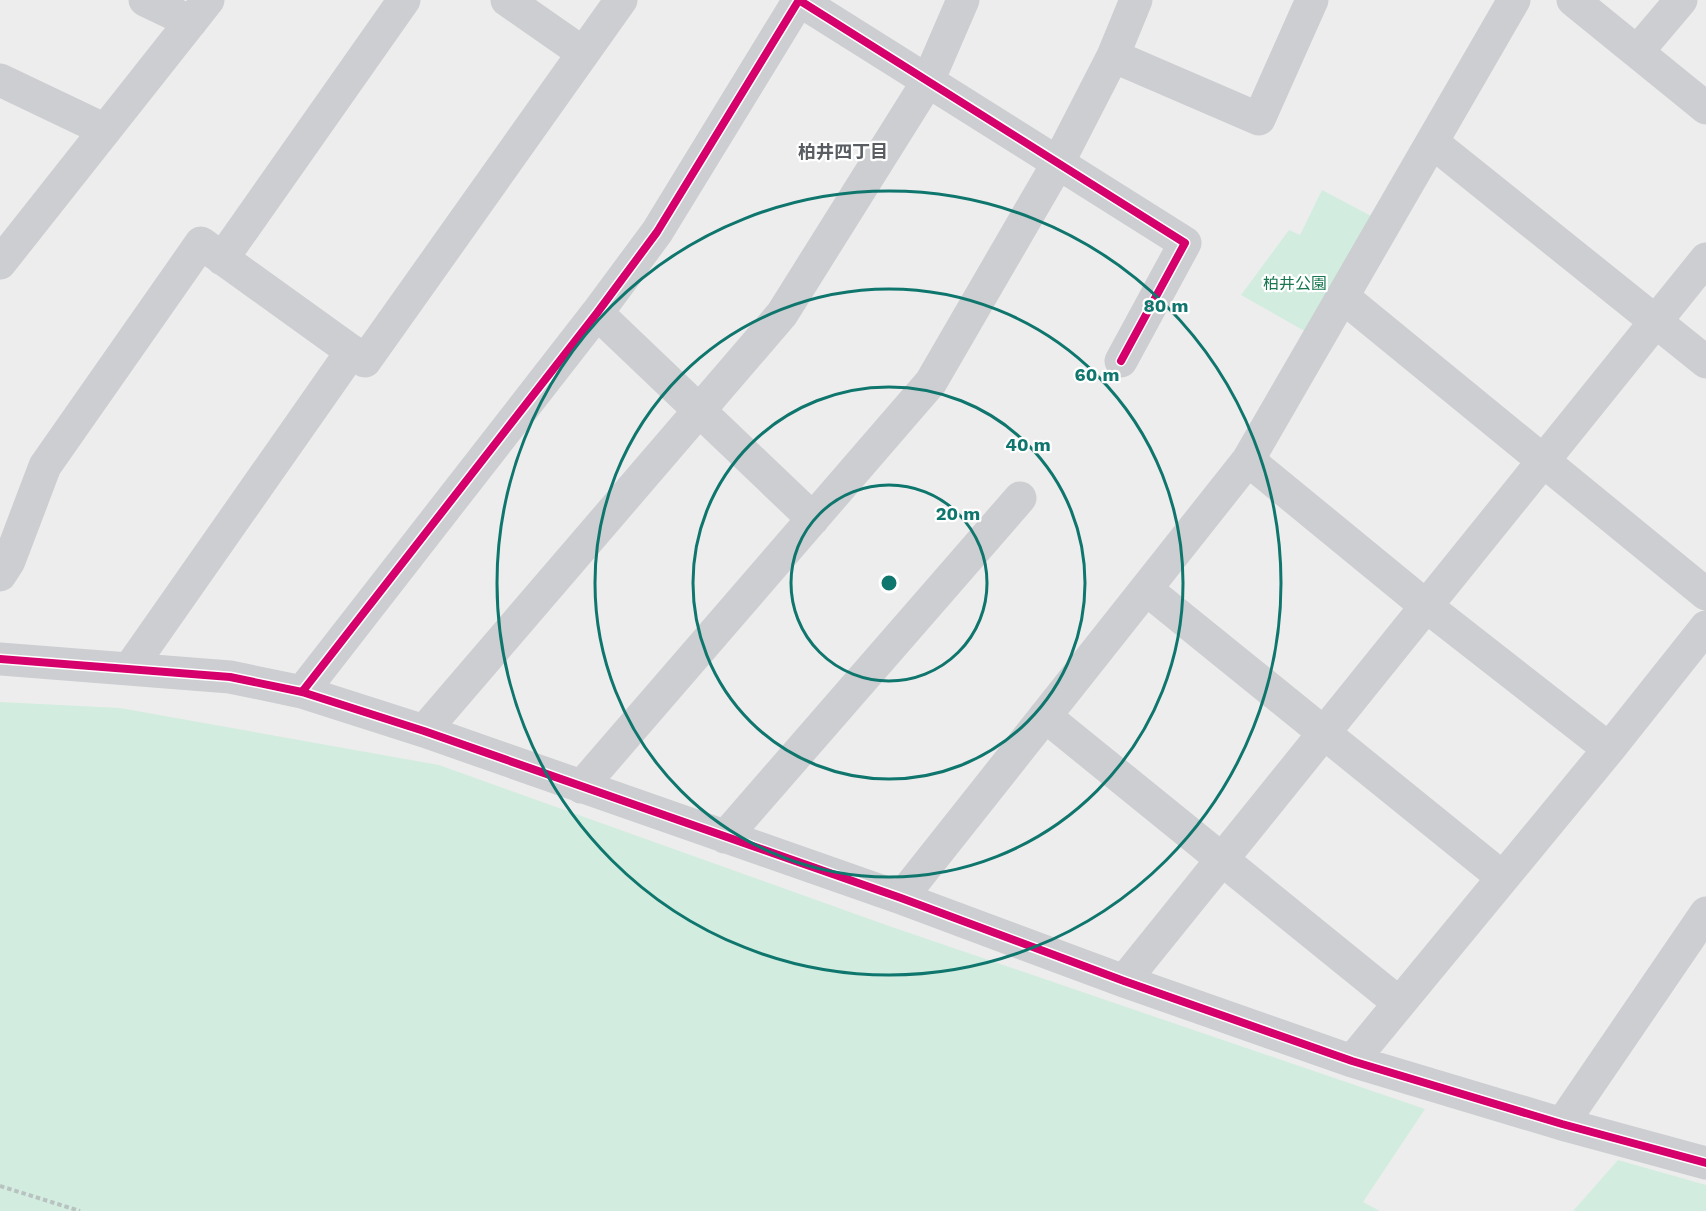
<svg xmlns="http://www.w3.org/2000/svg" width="1706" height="1211" font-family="'Work Sans','Noto Sans JP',sans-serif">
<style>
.green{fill:#d2eddf}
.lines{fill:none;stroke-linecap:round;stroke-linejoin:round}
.path{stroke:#b8c3c1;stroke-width:4;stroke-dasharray:4.5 3;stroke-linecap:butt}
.minor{stroke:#ccced1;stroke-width:33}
.cycleway-casing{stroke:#fff;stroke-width:11}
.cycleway{stroke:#d6006c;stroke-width:8}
.ring{fill:none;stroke:#0f766e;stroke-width:3}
.labels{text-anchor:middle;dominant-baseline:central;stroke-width:4.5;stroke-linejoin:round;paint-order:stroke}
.park-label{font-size:16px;fill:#197851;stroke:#fff}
.neighbourhood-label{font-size:18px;font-weight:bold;fill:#595c61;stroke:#fff}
.centre{fill:#0f766e;stroke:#fff;stroke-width:3}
.ring-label{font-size:18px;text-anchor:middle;font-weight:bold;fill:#0f766e;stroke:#fff;stroke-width:4.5;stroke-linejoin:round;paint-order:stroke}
</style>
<rect width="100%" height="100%" fill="#eeeded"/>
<!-- green -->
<path class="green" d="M1322 190 1375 218 1308 333 1241 295 1289 230 1300 235Z
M0 702 120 708 439 765 889 926 1425 1109 1363 1202 1380 1211H0Z
M1618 1160 1706 1185V1211H1573Z"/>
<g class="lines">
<!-- path -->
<path class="path" d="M0 1186 80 1211"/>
<!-- minor -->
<path class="minor" d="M145 0 191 22
M507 0 583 53
M1573 0 1706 108
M1637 52 1681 0
M1113 56 1259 119 1312 0
M0 80 105 130
M1432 142 1706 362
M222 259 404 0
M0 263 208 0
M1343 297 1706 594
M597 313 813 519
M1248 460 1426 606 1609 749
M0 575 9 561 45 466 201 243 365 361 621 0
M1146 589 1502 877
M0 659 230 677 302 692 424 731 901 898 1124 981 1352 1061 1562 1124 1706 1163
M130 668 352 351
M302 692 597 313 657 232 799 0 1185 243 1121 361
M1045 716 1399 1003
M424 731 782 314 928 81 963 0
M581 787 931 382 1058 163 1113 56 1136 0
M725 837 1020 498
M901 898 1248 460 1514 0
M1124 981 1706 259
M1352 1061 1609 749 1706 627
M1562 1124 1706 913"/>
<defs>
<path id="cycleway" d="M0 659 230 677 302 692 424 731 901 898 1124 981 1352 1061 1562 1124 1706 1163
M302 692 597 313 657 232 799 0 1185 243 1121 361"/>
</defs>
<!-- cycleway casing -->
<use href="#cycleway" class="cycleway-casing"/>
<!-- cycleway -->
<use href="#cycleway" class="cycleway"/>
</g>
<!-- distance rings -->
<g class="ring">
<circle cx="889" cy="583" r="98"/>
<circle cx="889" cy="583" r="196"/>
<circle cx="889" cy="583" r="294"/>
<circle cx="889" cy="583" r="392"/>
</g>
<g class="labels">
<!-- park labels -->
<g class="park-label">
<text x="1295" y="283">柏井公園</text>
</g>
<!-- neighbourhood labels -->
<g class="neighbourhood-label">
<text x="843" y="151">柏井四丁目</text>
</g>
</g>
<circle cx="889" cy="583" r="9" class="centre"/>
<g class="ring-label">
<text x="1166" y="312">80 m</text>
<text x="1097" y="381">60 m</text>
<text x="1028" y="451">40 m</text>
<text x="958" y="520">20 m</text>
</g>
</svg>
